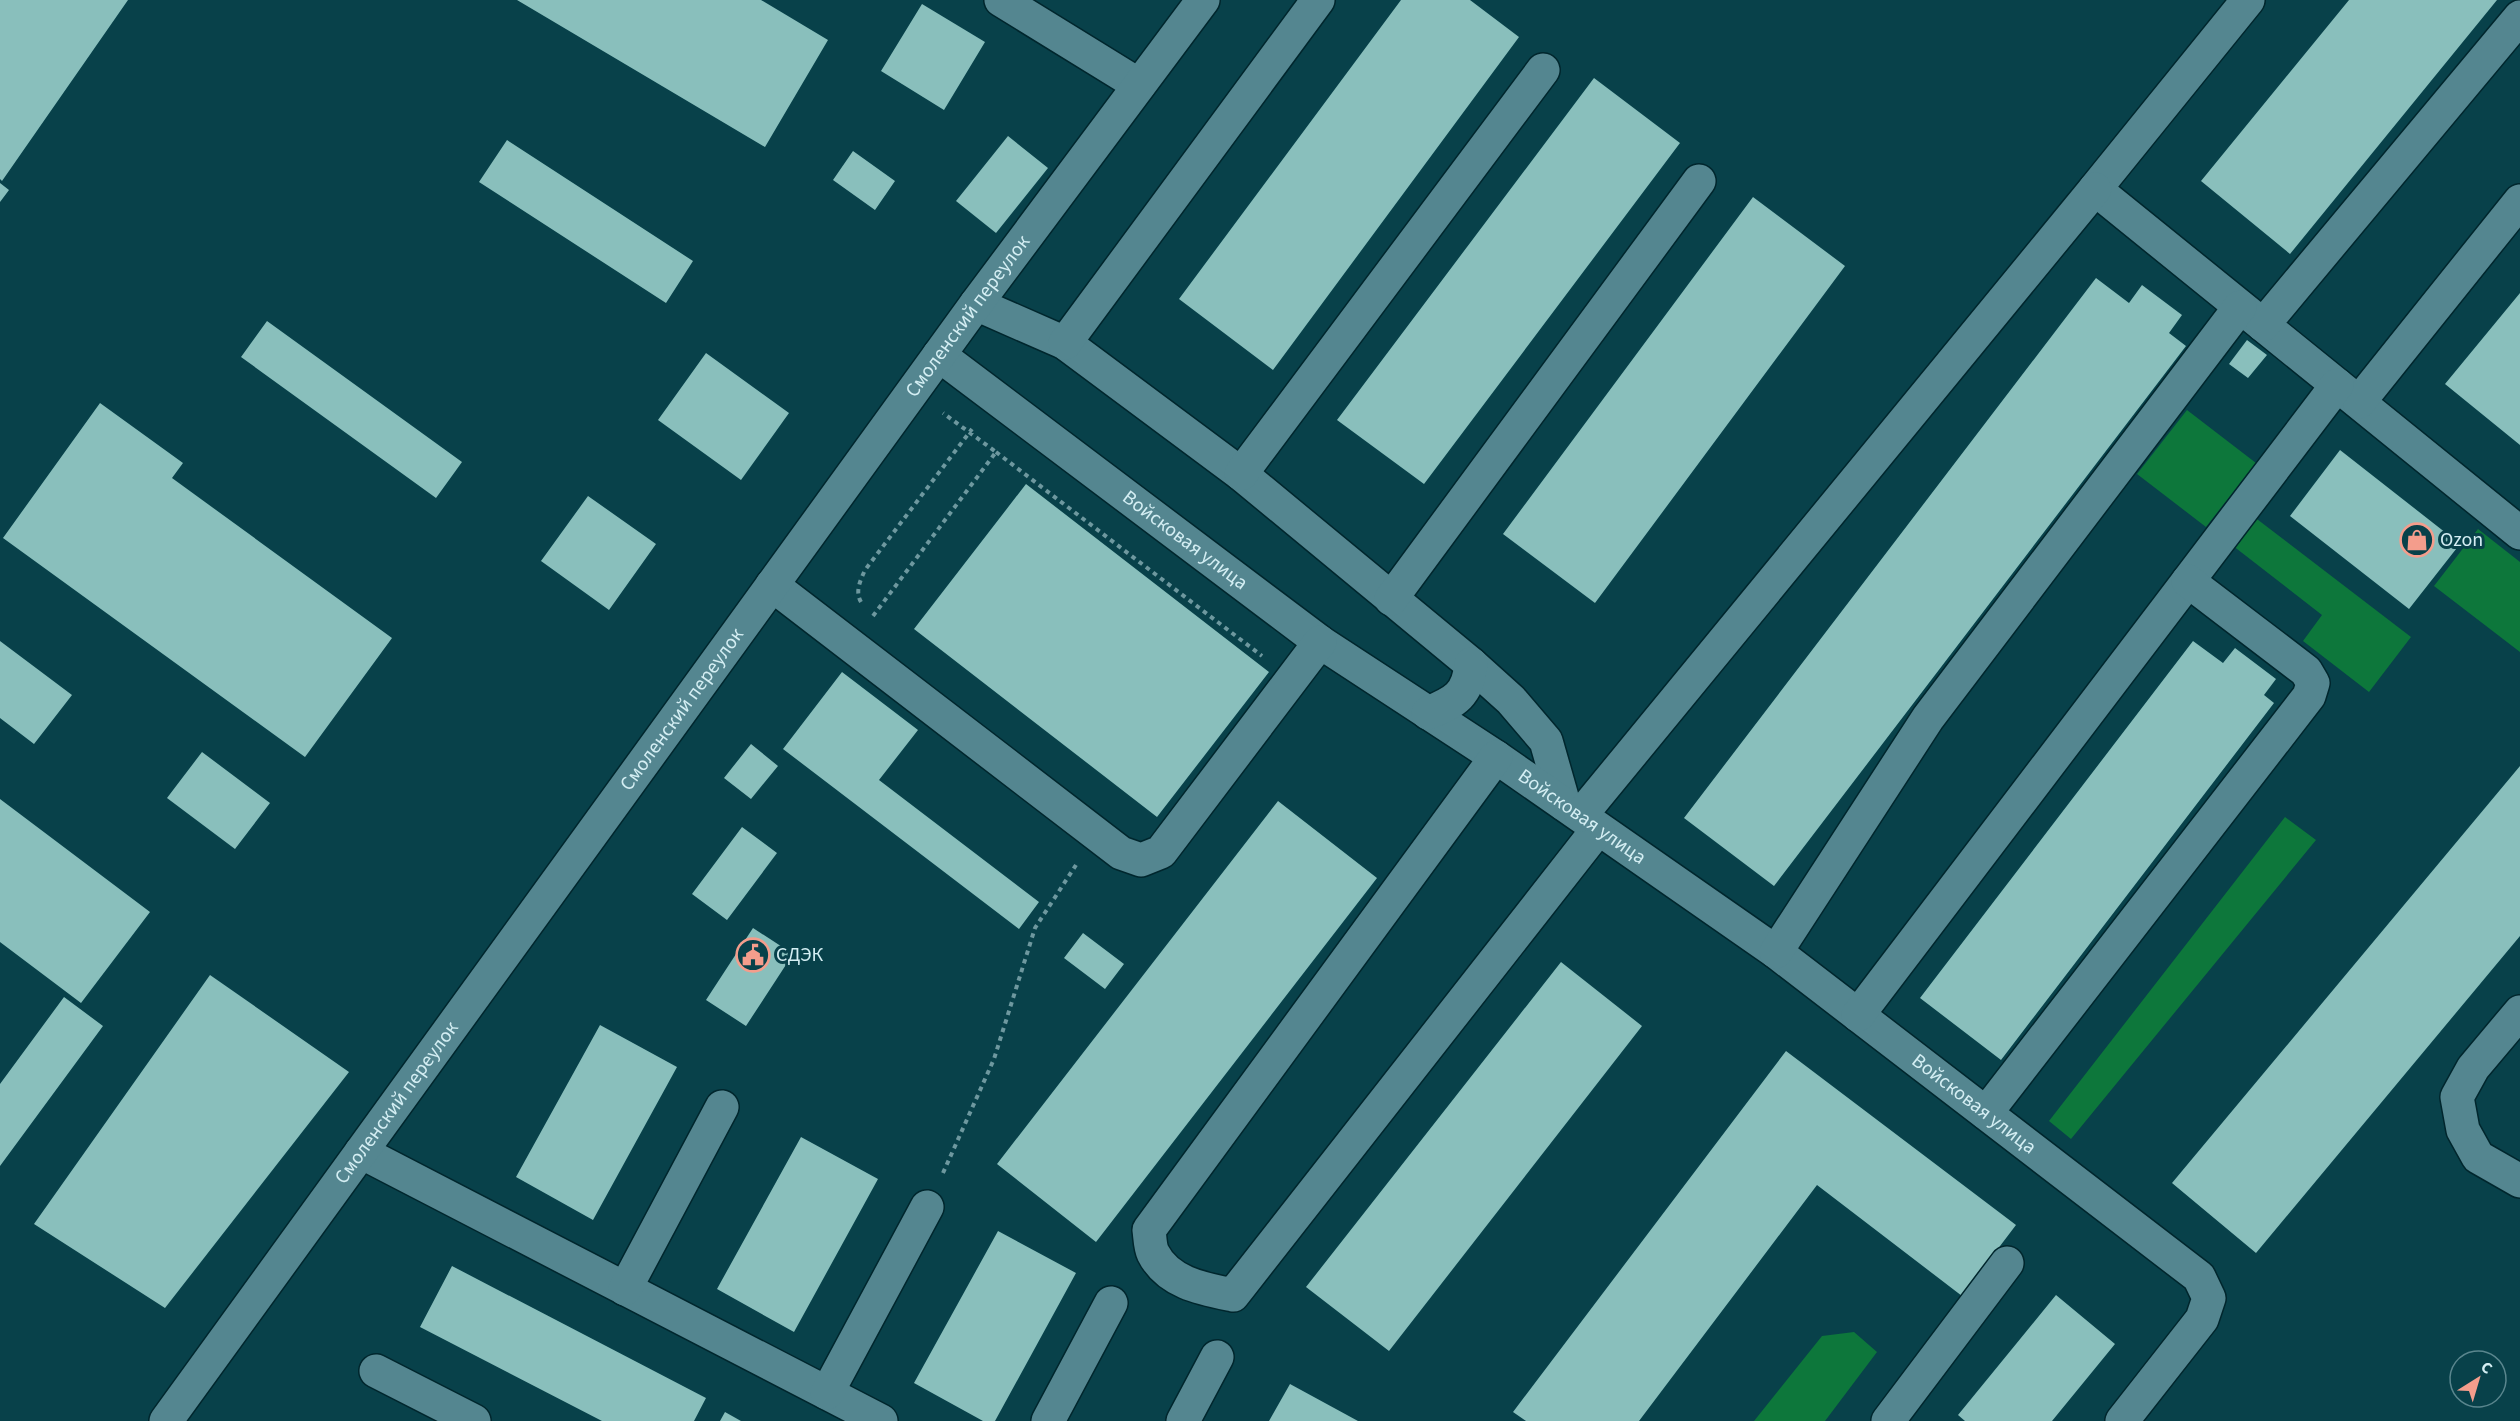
<svg xmlns="http://www.w3.org/2000/svg" width="2520" height="1421" font-family="'Source Sans 3',sans-serif">
<style>
.green{fill:#0d773b}
.building{fill:#89bfbc}
.lines{fill:none;stroke-linecap:round;stroke-linejoin:round}
.minor-casing{stroke:#00262d;stroke-width:36}
.path{stroke:#6e989f;stroke-width:4;stroke-dasharray:4.5 4.5;stroke-linecap:butt}
.minor{stroke:#548690;stroke-width:33}
.labels{text-anchor:middle;dominant-baseline:central;stroke-width:6;stroke-linejoin:round;paint-order:stroke}
.street-label{font-size:20px;fill:#d4eef3;stroke:#08414a}
.poi-label{font-size:20px;fill:#d4eef3;stroke:#08414a;text-anchor:start}
</style>
<rect width="100%" height="100%" fill="#08414a"/>
<!-- green -->
<path class="green" d="M2187 410 2256 463 2206 527 2137 474Z
M2249 513 2411 637 2369 692 2303 641 2322 615 2228 542Z
M2478 529 2520 562V652L2434 586Z
M2285 817 2316 840 2071 1139 2049 1121Z
M1854 1332 1877 1352 1825 1421H1754L1822 1336Z"/>
<!-- building -->
<path class="building" d="M0 0H128L2 181 0 179Z
M517 0H761L828 40 765 147Z
M1401 0H1470L1519 37 1273 370 1179 299Z
M2349 0H2497L2290 254 2201 181Z
M922 4 985 42 944 110 881 71Z
M1594 78 1680 143 1424 484 1337 420Z
M1008 136 1048 168 996 233 956 201Z
M507 140 693 261 666 303 479 182Z
M853 151 895 181 875 210 833 180Z
M0 183 9 190 0 202Z
M1753 197 1845 266 1595 603 1503 534Z
M2096 278 2129 303 2142 285 2182 315 2169 333 2186 346 1774 886 1684 818Z
M2520 293V445L2445 384Z
M267 321 462 462 436 498 241 357Z
M2247 340 2267 355 2248 378 2229 364Z
M706 353 789 413 741 480 658 420Z
M100 403 183 463 172 478 392 638 305 757 3 538Z
M2340 450 2460 544 2409 609 2290 516Z
M1026 484 1269 672 1157 817 914 629Z
M588 496 656 544 609 610 541 561Z
M0 641 72 695 34 744 0 718Z
M2193 641 2223 663 2235 648 2276 679 2264 695 2274 703 2001 1060 1920 998Z
M842 672 918 730 879 780 1039 902 1019 929 783 749Z
M751 744 778 766 751 799 724 778Z
M202 752 270 803 235 849 167 798Z
M2520 766V936L2256 1253 2172 1183Z
M0 799 150 912 81 1003 0 942Z
M1278 801 1377 878 1096 1242 997 1164Z
M742 827 777 853 727 920 692 894Z
M753 928 793 954 746 1026 706 1000Z
M1083 933 1124 964 1105 989 1064 958Z
M1561 962 1642 1026 1389 1351 1306 1287Z
M210 975 349 1072 165 1308 34 1224Z
M64 997 103 1026 0 1166V1084Z
M600 1025 677 1067 593 1220 516 1177Z
M1786 1051 2016 1225 1962 1296 1817 1185 1639 1421H1526L1513 1412Z
M801 1137 878 1179 794 1332 717 1289Z
M998 1231 1076 1273 995 1421H983L914 1383Z
M452 1266 706 1398 694 1421H602L420 1327Z
M2056 1295 2115 1344 2052 1421H1965L1958 1415Z
M1290 1384 1358 1421H1269Z
M725 1412 741 1421H720Z"/>
<g class="lines">
<defs>
<g id="minor">
<path d="M1001 0 1139 85"/>
<path d="M2248 0 2095 189 2520 533"/>
<path d="M976 304 1065 343 1241 474 1471 664 1511 700 1546 741 1564 804"/>
<path d="M2263 325 2520 17"/>
<path d="M1065 343 1318 0"/>
<path id="s1" d="M939 355 1320 642 1496 757 1776 952 2199 1277 2209 1298 2202 1319 2122 1421"/>
<path d="M2359 402 2520 201"/>
<path d="M1241 474 1543 70"/>
<path d="M772 585 1121 853 1141 860 1161 852 1320 642"/>
<path d="M1391 599 1699 181"/>
<path d="M1428 713C1455 702 1468 695 1471 664"/>
<path d="M1496 757 1149 1230C1150 1237 1150 1247 1153 1253 1168 1283 1203 1289 1233 1295L1598 829"/>
<path d="M1581 815 2095 189"/>
<path d="M1776 952 1928 718 2240 307"/>
<path d="M2520 1012 2473 1068 2457 1097 2463 1130 2478 1157 2520 1181"/>
<path d="M1858 1015 2337 385"/>
<path d="M1986 1113 2309 696 2313 683 2306 671 2188 581"/>
<path d="M361 1152 881 1421"/>
<path d="M625 1289 722 1107"/>
<path d="M376 1371 474 1421"/>
<path d="M827 1393 927 1207"/>
<path id="s2" d="M166 1421 976 304 1203 0"/>
<path d="M1048 1421 1111 1303"/>
<path d="M1183 1421 1217 1357"/>
<path d="M1888 1421 2007 1263"/>
</g>
</defs>
<!-- minor casing -->
<use href="#minor" class="minor-casing"/>
<!-- path -->
<path class="path" d="M996 452 1262 656
M861 602C855 592 860 581 865 570L972 429
M873 616 996 452 943 413
M943 1173 994 1059 1035 928 1076 865"/>
<!-- minor -->
<use href="#minor" class="minor"/>
</g>
<!-- icons -->
<defs>
<symbol id="shop-ring" viewBox="-11 -11 22 22"><circle r="9.5" fill="#08414a" stroke="#f49d8c" stroke-width="1.5"/><path d="M-5-2.5h2.3a2.7 3.5 0 0 1 5.4 0H5L5.5 6h-11ZM-1.5-2.5h3a1.5 2.3 0 0 0-3 0Z" fill="#f49d8c"/></symbol>
<symbol id="civic-ring" viewBox="-11 -11 22 22"><circle r="9.5" fill="#08414a" stroke="#f49d8c" stroke-width="1.5"/><path d="M-.6-6.5H3V-4.5H.6V-3L4-1V1h2V6H-6V1h2V-1L-.6-3ZM-1.2 2.5V6h2.4V2.5Z" fill="#f49d8c"/></symbol>
</defs>
<g fill-rule="evenodd">
<use href="#shop-ring" x="2398" y="521" width="38" height="38"/>
<use href="#civic-ring" x="734" y="936" width="38" height="38"/>
</g>
<g class="labels">
<!-- street labels -->
<g class="street-label">
<text stroke="none"><textPath href="#s2" startOffset="1365">Смоленский переулок</textPath></text>
<text stroke="none"><textPath href="#s1" startOffset="308">Войсковая улица</textPath></text>
<text stroke="none"><textPath href="#s2" startOffset="879">Смоленский переулок</textPath></text>
<text stroke="none"><textPath href="#s1" startOffset="792">Войсковая улица</textPath></text>
<text stroke="none"><textPath href="#s2" startOffset="393">Смоленский переулок</textPath></text>
<text stroke="none"><textPath href="#s1" startOffset="1278">Войсковая улица</textPath></text>
</g>
<!-- poi labels -->
<g class="poi-label">
<text x="2440" y="540">Ozon</text>
<text x="776" y="955">СДЭК</text>
</g>
</g>
<!-- north arrow -->
<g transform="translate(2478 1379) rotate(37)"><circle r="28" fill="#08414a" stroke="#5a868e" stroke-width="1.5"/>
<path d="M0-4.5L10 22L0 15L-10 22Z" fill="#f49d8c"/>
<text y="-9" font-size="16" font-weight="bold" text-anchor="middle" fill="#d4eef3">С</text>
</g>
</svg>
